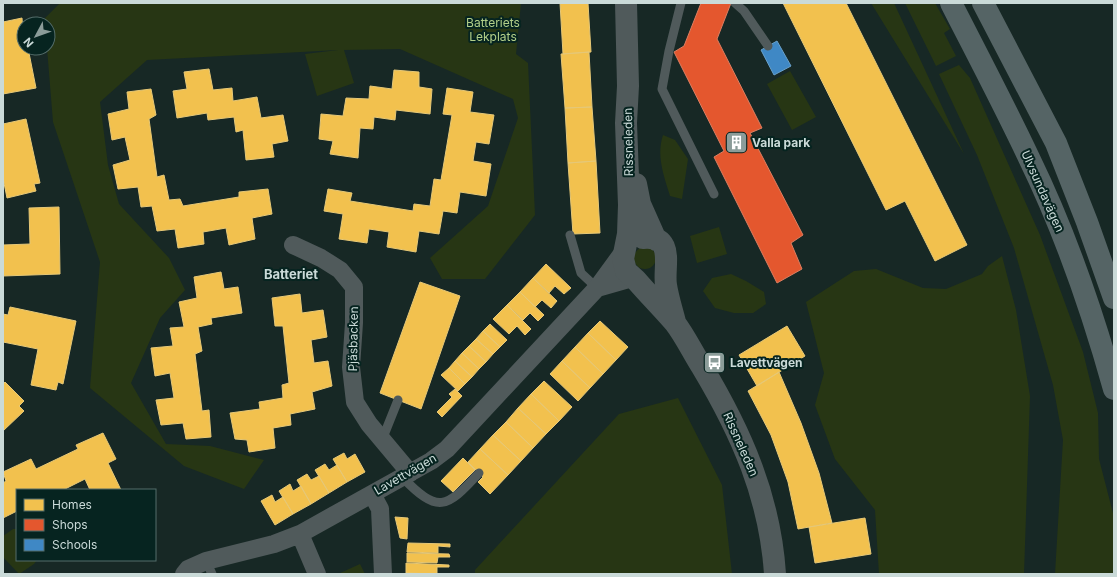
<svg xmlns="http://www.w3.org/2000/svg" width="1117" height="577" font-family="Inter,sans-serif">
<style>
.green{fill:#273614}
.homes{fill:#f2c14e;stroke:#e6c877}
.shops{fill:#e4572e;stroke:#dc7e61}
.schools{fill:#3f88c5;stroke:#69a1cb}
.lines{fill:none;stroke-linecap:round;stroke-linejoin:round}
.service{stroke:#505a5b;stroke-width:9}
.minor{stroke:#505a5b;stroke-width:18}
.tertiary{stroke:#505a5b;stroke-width:22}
.primary{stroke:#556465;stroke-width:22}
.labels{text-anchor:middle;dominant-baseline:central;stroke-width:4;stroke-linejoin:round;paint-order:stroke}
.park-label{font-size:12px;fill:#b2cf88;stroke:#062420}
.street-label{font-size:12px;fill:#cadad8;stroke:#062420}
.poi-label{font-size:12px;font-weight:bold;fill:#cadad8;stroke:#062420;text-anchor:start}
.neighbourhood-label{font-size:13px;font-weight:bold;fill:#cadad8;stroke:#062420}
</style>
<rect width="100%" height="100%" fill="#172825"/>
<!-- green -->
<path class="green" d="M60 3H521L516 54 528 63 535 215 485 279H442L430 258 488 206 518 118 513 99 400 49 344 50 354 83 317 96 305 54 338 50 147 60 100 102 108 165 119 204 169 258 185 290 160 318 131 383 166 444 210 446 264 460 244 489 184 466 90 388 100 262 53 122 47 48 48 24H45V18Z
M871 3H894L964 154Z
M905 3H935L950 29 944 33 956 56 936 66Z
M959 65 970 78 1040 235 1083 352 1098 413 1099 459 1114 517V574H1055L1063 440 1053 385 1014 248 977 155 939 74Z
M790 71 816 117 792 130 767 84Z
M663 135 675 140 688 159 682 199 670 196C664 176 656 156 663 135Z
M719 227 727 254 697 263 690 236Z
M634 258a11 11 0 1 1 22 0a11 11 0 1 1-22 0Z
M1002 256 1016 310 1030 396 1024 574H879L875 510 835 459 815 405 824 373 806 302 854 271 876 269 923 288 946 289 982 274 988 266Z
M731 274 746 281 764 292 766 304 753 313H734L715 308 703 291 712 278Z
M678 398 722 485 732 574H475V570L619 414Z
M13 529H17V560H37L34 564 19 574 3 557V536Z
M360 564 365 574H338Z"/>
<!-- homes -->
<path class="homes" d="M560 3H588L591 52 563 54Z
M783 3H846L967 245 935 261 905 201 886 210Z
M22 18 24 48H28L36 88 3 94V22Z
M589 52 592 107 565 108 561 54Z
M209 69 213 90 232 88 233 101 257 97 261 118 283 115 288 141 272 144 274 157 246 160 243 130 236 132 234 117 208 120 207 113 177 118 173 91 187 89 184 72Z
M394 70 419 72V87L432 89 430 114 396 110 395 120 374 117 373 129 360 128 358 158 330 154 333 141 319 139 321 114 343 116 346 98 369 99 370 86 392 89Z
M447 88 473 92 470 112 494 115 489 144 476 142 473 161 491 164 486 196 460 192 457 213 443 211 439 234 419 231 416 252 387 247 389 232 369 229 367 243 339 239 343 214 324 211 328 189 352 193 350 201 413 211 414 204 430 206 434 179 441 180 452 115 443 114Z
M151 89 156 115 149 119 157 177 164 175 169 200 180 199 183 206 239 197V192L268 189 272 214 252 218 255 239 229 245 226 228 203 232 204 244 178 248 175 229 157 231 152 206 141 207 138 187 118 189 113 165 130 160 125 137 112 140 108 114 129 109 127 92Z
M592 107 596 161 568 163 565 108Z
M26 119 40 183 34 184 36 191 7 198 3 178V124Z
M596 161 600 233 573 234 568 163Z
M59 207 60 274 3 276V245L30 244 29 208Z
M546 264 571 288 564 294 555 286 549 293 533 278Z
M221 272 224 289 238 287 242 313 211 318 212 324 198 327 202 351 195 354 202 411 209 410 211 437 186 439 183 423 161 425 156 400 174 398 170 373 155 376 151 348 173 346 170 328 184 327 179 302 197 298 194 277Z
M533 278 557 301 551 308 542 300 535 307 520 292Z
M420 282 460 296 421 409 380 393Z
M520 292 544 315 538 321 530 313 523 320 507 305Z
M300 294 302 313 323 310 327 337 311 340 314 363 328 361 332 386 312 392 315 409 290 414 291 425 273 428 275 448 249 452 247 440 235 439 230 413 260 409 259 402 283 398 282 385 289 383 283 326H275L272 298Z
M507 305 531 329 525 335 517 326 509 334 493 319Z
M10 307 76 321 63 384 58 382 56 390 31 385 38 349 3 342V314L8 315Z
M600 321 628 347 616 360 588 333Z
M490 324 507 340 500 347 483 331Z
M787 326 805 356 757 386 739 355Z
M483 331 500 347 493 354 476 339Z
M588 333 616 360 603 374 575 347Z
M476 339 493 354 486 362 469 346Z
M469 346 486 362 479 369 462 353Z
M575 347 603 374 590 388 562 361Z
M462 353 479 369 472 377 455 361Z
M455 361 472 377 465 384 449 368Z
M562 361 590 388 578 401 550 374Z
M449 368 465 384 458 391 441 375Z
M779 372 801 423 819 473 832 523 798 529 788 482 771 435 748 391Z
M544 381 572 407 559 421 531 394Z
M5 382 24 401 19 406 24 411 3 431V384Z
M455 389 462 396 442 417 437 412 452 397 449 394Z
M531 394 559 421 546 434 518 408Z
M518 408 546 434 533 448 506 422Z
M506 422 533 448 521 461 493 435Z
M103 433 116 459 108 463 121 490H90L85 479 63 490H17V511L3 518V483L6 481 3 472 31 459 36 469 78 449 76 445Z
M493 435 521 461 508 475 480 449Z
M480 449 508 475 490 494 478 482 483 477 468 462Z
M344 453 347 459 355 454 365 472 347 482 333 459Z
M463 458 475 470 453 492 441 481Z
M325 464 329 470 337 465 347 482 329 493 315 470Z
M307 474 311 480 319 476 329 493 311 504 297 480Z
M290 484 293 491 301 486 311 504 293 514 279 491Z
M272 495 275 502 283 497 293 514 275 525 261 501Z
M395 517 408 518 407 539 400 538Z
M865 518 871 554 815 563 809 527Z
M408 543 450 544V547L438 546V553L407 552Z
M407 553 449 554 450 557H438L437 563 407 562Z
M406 563 449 565V567H437V574L406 573Z"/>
<!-- shops -->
<path class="shops" d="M701 3H731L717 39 762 128 750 133 803 235 791 243 802 269 777 283 714 157 724 151 674 52 684 46Z"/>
<!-- schools -->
<path class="schools" d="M777 41 791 66 774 75 761 50Z"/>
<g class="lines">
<!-- service -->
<path class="service" d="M681 3 669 51 662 89 714 194
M735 3 744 11 768 46
M570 235 581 273 597 288
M382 440 398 400
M402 477C438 514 446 509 479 473
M206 561 212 574"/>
<!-- minor -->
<path class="minor" d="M293 245 321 258 340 270 354 287V323L351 367 355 402 369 424 410 473
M597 288 632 278
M372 494 380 509 383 574
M300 534 317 574
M184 574 188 569 206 561 274 544 300 534 431 461 447 449 597 288 624 251"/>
<!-- tertiary -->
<path class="tertiary" d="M626 3 628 86 626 123 629 205 628 234 623 259 626 271 636 280C649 295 662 308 675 323 685 336 693 353 702 367 741 432 770 497 775 574
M636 184 640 204 656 240
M643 238C676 235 663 267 666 285 668 298 672 310 675 322"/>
<!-- primary -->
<path class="primary" d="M951 3C977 54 1004 105 1029 158 1065 232 1092 310 1114 389
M983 3 1056 143 1087 222 1114 298"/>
</g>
<!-- icons -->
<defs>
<symbol id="building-square" viewBox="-11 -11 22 22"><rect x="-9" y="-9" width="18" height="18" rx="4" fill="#8b9c99" stroke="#062420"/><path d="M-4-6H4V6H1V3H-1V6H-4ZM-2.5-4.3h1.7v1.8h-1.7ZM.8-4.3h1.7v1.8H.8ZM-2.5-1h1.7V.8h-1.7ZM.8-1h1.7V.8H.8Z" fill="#fff"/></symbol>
<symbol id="bus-square" viewBox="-11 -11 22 22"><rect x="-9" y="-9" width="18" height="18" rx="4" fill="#8b9c99" stroke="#062420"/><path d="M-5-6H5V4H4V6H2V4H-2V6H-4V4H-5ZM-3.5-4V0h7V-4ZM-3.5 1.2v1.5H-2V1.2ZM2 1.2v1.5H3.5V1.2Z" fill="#fff"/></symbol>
</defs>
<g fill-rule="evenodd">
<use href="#building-square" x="724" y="130" width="25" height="25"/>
<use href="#bus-square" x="702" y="350" width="25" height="25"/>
</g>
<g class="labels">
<!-- park labels -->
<g class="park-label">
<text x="493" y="22">Batteriets<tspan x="493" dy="14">Lekplats</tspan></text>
</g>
<!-- street labels -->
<g class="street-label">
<text transform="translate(628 142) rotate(-91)">Rissneleden</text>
<text transform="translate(1043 191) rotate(66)">Ulvsundavägen</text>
<text transform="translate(353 339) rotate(-89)">Pjäsbacken</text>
<text transform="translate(741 444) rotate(66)">Rissneleden</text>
<text transform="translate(405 474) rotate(-30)">Lavettvägen</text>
</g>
<!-- poi labels -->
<g class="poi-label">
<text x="752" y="142">Valla park</text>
<text x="730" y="362">Lavettvägen</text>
</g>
<!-- neighbourhood labels -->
<g class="neighbourhood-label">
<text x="291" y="274">Batteriet</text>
</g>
</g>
<!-- border -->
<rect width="1117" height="577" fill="none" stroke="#cadad8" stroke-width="8"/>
<!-- legend -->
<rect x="16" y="489" width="140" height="72" fill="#062420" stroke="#546d6a"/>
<rect x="24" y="499" width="20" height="12" fill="#f2c14e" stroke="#546d6a"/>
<text x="52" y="509" font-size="12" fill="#cadad8">Homes</text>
<rect x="24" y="519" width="20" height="12" fill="#e4572e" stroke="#546d6a"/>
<text x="52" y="529" font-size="12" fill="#cadad8">Shops</text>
<rect x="24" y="539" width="20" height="12" fill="#3f88c5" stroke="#546d6a"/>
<text x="52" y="549" font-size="12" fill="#cadad8">Schools</text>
<!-- north arrow -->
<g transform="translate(36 36) rotate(229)"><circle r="19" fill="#062420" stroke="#546d6a"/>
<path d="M0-3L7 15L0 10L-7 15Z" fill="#8b9c99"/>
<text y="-6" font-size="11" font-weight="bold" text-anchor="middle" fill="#cadad8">N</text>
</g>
</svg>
